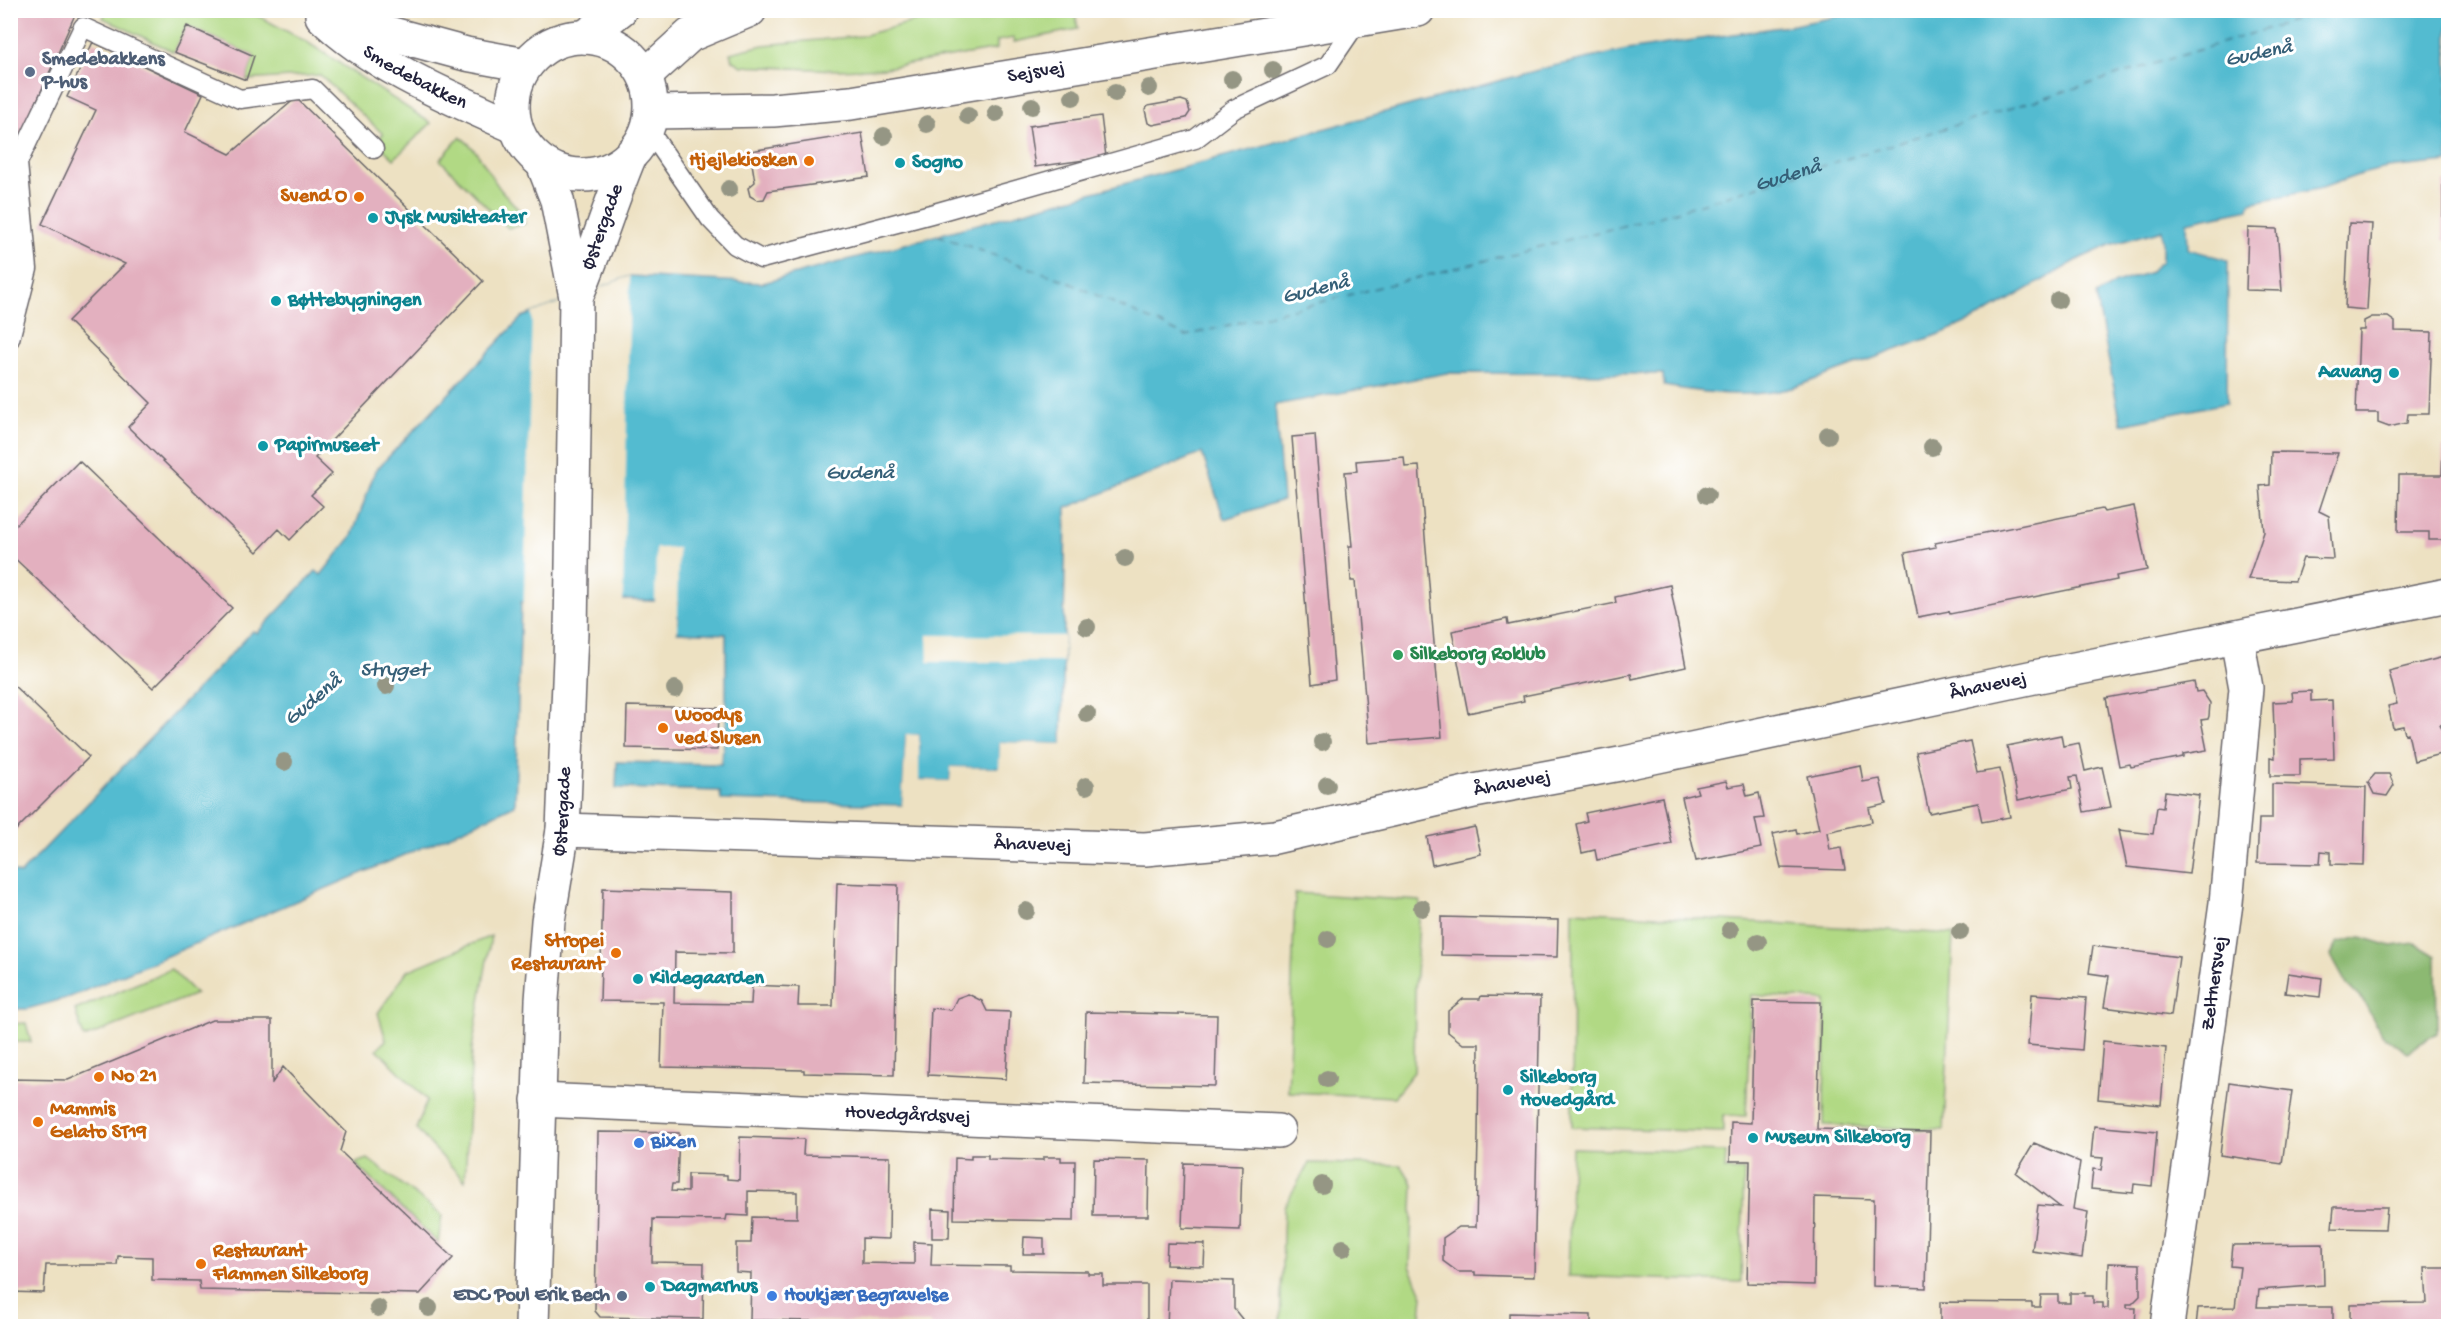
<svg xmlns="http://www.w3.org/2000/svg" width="2459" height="1337" font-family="'Gochi Hand',sans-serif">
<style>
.green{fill:#b1d984;stroke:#6a7e60;stroke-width:1.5}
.forest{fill:#8cb972;stroke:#576e56;stroke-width:1.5}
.water{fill:#52bbd0;stroke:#3a6e86;stroke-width:1.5}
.pier{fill:#ede1c2}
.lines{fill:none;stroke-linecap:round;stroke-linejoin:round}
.ferry{stroke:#355f77;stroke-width:1.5;stroke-dasharray:8 6;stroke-linecap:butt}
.building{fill:#e3b0bf}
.lane-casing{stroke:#69656a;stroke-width:21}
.street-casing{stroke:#69656a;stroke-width:36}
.secondary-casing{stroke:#69656a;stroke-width:36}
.lane{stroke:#fff;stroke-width:18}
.street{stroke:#fff;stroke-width:33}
.secondary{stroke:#fff;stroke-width:33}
.tree{fill:#959684}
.service-dot{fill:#5c6f8a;stroke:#fff;stroke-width:2}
.food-dot{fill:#e8710a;stroke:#fff;stroke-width:2}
.culture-dot{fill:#0f9aa8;stroke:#fff;stroke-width:2}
.leisure-dot{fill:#2e9e5b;stroke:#fff;stroke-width:2}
.shop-dot{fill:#3f7fe0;stroke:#fff;stroke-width:2}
.labels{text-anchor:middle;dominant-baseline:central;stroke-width:6;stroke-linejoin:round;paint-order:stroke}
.service-label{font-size:20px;font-weight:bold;fill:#4e5e75;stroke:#fff;text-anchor:start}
.street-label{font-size:20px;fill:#22223b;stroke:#fff}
.food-label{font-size:20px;font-weight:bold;fill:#c56008;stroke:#fff;text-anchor:start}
.culture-label{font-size:20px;font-weight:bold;fill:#0d838f;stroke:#fff;text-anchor:start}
.leisure-label{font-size:20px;font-weight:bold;fill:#27864d;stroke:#fff;text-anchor:start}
.shop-label{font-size:20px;font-weight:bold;fill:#366cbe;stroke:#fff;text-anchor:start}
.water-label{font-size:21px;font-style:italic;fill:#355f77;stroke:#fff}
</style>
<rect width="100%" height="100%" fill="#fff"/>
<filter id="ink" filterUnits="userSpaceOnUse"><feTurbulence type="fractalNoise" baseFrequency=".0167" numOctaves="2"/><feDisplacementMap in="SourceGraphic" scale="12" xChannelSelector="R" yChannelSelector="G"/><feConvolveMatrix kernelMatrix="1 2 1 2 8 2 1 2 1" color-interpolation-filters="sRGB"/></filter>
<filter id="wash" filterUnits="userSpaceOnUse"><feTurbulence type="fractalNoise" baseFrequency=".008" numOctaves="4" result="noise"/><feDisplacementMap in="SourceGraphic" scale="24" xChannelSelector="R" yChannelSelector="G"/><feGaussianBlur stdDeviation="1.35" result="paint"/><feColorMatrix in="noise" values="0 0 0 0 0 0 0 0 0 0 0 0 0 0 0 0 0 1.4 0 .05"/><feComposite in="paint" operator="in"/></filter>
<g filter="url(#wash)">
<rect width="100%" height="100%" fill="#ede1c2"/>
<!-- green -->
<path class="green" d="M942 10 1075 11 1078 29 1014 42 1013 38 997 41V49L885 68 838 70 742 66 732 60 730 53 763 45 861 36 923 19Z
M106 11H249L307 42 431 123 394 159 376 142 383 134 320 75 246 80 254 56 187 26 174 52 103 18Z
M460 137C480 150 487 172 501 190 511 202 521 208 525 224L508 228 440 160Z
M1295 893 1420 901 1415 993 1414 1072 1394 1097 1288 1092Z
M1573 911 1953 934 1944 1130 1824 1125 1825 1000 1751 995 1746 1116 1723 1115V1132L1572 1127Z
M491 936 472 1049 465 1181 416 1129 427 1100 377 1049 386 1040 378 1013 407 971Z
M171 969 196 994 84 1038 75 1010Z
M26 1023 31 1042H11V1024Z
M1572 1148 1726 1152 1725 1170H1744L1741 1282 1568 1276Z
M368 1159 442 1215 438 1243 355 1163Z
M1309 1163 1401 1165 1413 1184 1410 1266 1423 1296 1420 1326H1280L1284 1207Z"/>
<!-- forest -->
<path class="forest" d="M2361 937 2391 946 2415 943 2436 956 2437 1033 2407 1052 2381 1034 2364 1002 2347 985 2331 956 2336 943Z"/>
<!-- water -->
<path class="water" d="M1865 11H2448V162L2387 168 2361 174 2322 188 2250 203 2249 209 2187 222 2188 249 2228 260 2227 403 2121 424 2096 295 2116 283 2148 273 2162 261V230L2110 245 2081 258 1983 315 1945 332 1792 388C1751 399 1705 393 1664 386L1663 374 1447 373 1275 405 1283 500 1224 519 1202 453 1066 508 1062 744 1000 742V768L951 767 950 781 918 780 919 735H906L902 805 721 800 720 791 616 788 617 762 721 764 726 727V634L677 632V602L626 600 521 602 515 805 447 837 70 997 27 1009H11L10 870 20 874 253 631 257 633 316 571 321 575 352 536 375 471 522 317 630 276 763 283 1549 67 1627 50 1794 25Z"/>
<!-- pier -->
<path class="pier" d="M630 276 623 603 524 605 523 631 532 313Z
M656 548H678L677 632H674L675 605 655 604Z
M927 635 1064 636 1063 662H928Z
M906 734 919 735V780L950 781 951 767 999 768 1000 742 1062 744V747L1003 745 1001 770H954L951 784 918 783 915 781 916 738H908L905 805H902Z"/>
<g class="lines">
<!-- ferry -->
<path class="ferry" id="s1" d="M937 235 1061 279 1186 336 1658 217 2328 10"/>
</g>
<g id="blocks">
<!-- building -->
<path class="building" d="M10 10H77L20 139 10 134Z
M187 26 254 56 246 80 174 52Z
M93 42 203 94 185 132 230 154 296 98 483 281 315 458 332 474 311 495 323 506 290 540 279 529 257 552 128 427 151 403 68 321 125 264 42 224 96 110 67 97Z
M1181 100 1187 102 1190 112 1186 118 1153 125 1148 123 1145 110 1148 106Z
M1101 116 1106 157 1035 167 1029 126Z
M862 133 869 177 768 191 764 199 757 200 750 196 748 188 755 182 750 151Z
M2443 182H2448V240H2443Z
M2349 223 2372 224 2367 310 2345 308Z
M2248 228 2277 229 2282 291 2246 290Z
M2372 317H2388L2395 322V331L2432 332 2429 414H2408L2407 423 2389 427 2378 423V413H2356L2359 330H2364V321Z
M1315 435 1335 680 1312 684 1292 437Z
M2443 447H2448V540H2429V532H2398L2399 475H2442Z
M2271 452 2338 453 2319 511 2329 516 2333 559 2303 558 2295 581 2248 579 2264 532 2260 486 2270 485Z
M1404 457 1405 467 1419 466 1442 737 1369 743 1355 581H1351L1349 546H1352L1345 472 1357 471 1356 461Z
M79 461 232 608 153 688 10 554V531Z
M2134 506 2147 570 2116 576 2117 580 1950 614 1949 611 1918 617 1905 553 1936 547 1935 543 2102 509 2104 512Z
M1670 585 1686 667 1632 679 1631 674 1523 696 1524 701 1468 713 1452 631 1507 619 1508 625 1616 603 1615 597Z
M2444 657 2448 677V723L2440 725 2442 729H2445L2448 752 2414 761 2408 733 2405 734 2403 726 2393 728 2388 706 2397 704 2389 671Z
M10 682 89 757 10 836Z
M2194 682 2196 692 2202 691 2210 703 2209 716 2208 719 2201 720 2207 750 2183 754V757L2131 767 2130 764 2119 766 2106 698Z
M2311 691V701L2332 700 2334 758 2300 759V776H2270V757L2275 758 2273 702 2293 701 2292 692Z
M627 706 718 708 717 750 626 748Z
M2061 735 2063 746 2079 743 2085 771 2102 767 2111 807 2084 812 2077 776 2070 777 2072 789 2018 800 2007 746Z
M1970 741 1977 773 2000 769 2010 817 1982 822 1978 803 1929 813 1916 752Z
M1860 765 1863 782 1880 779 1886 804 1869 808 1872 822 1827 832 1830 850 1841 848 1845 870 1781 868 1773 834 1796 829 1797 834 1819 829 1807 776Z
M2375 774H2389L2394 785 2387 796 2374 794 2368 782Z
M1726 781 1728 787 1744 784 1747 796 1759 793 1764 818 1755 819 1761 848 1696 861 1682 797 1698 793 1696 787Z
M2272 784 2366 787 2364 865 2331 864V852L2321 851 2320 864 2257 863 2259 819H2272Z
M2165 791 2199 795 2189 874 2127 867 2119 830 2153 834 2157 807 2163 808Z
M1662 797 1672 844 1597 860 1595 850 1582 853 1576 824 1587 821 1585 813Z
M1475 827 1481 854 1432 865 1427 837Z
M837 883 898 885 894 1075 804 1073V1070L661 1067 663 1002 600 1001 603 888 733 892V953L675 952 674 1003 751 1004 752 985 799 987 798 1006H833Z
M1441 917 1558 920 1557 957 1441 955Z
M2093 946 2179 957 2171 1016 2104 1007 2109 976 2089 973Z
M2288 973 2322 978 2320 997 2285 993Z
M968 994 982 1001 987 1011 1010 1012 1006 1079 928 1075 931 1008 951 1010 957 998Z
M2032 994 2086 998 2082 1050 2028 1045Z
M1481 996 1540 997 1534 1277 1475 1275V1272H1458L1443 1261V1238L1459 1227H1476L1478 1137 1479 1044H1463L1448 1032V1011L1463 999H1480Z
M1754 1001 1821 1002 1817 1129 1930 1132 1926 1288 1873 1286 1874 1199 1815 1197 1814 1285 1747 1283 1750 1161H1730L1731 1122 1751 1123Z
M1086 1012 1217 1015 1215 1086 1084 1083Z
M212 1020H272V1083L283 1067 346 1132 340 1151 453 1258 420 1294 200 1290 199 1281 152 1280V1257L118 1256 117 1265H46L44 1293 10 1292V1079L68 1080Z
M2103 1041 2166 1048 2161 1105 2098 1099Z
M2229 1082 2292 1091 2282 1164 2220 1155Z
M2094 1126 2157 1132 2152 1186 2134 1184 2133 1193 2091 1189 2093 1169 2101 1170 2103 1158 2091 1157Z
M598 1132 679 1133 677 1184H672L671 1191 688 1192V1174L727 1175V1179L739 1180 740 1137 804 1139 803 1155 890 1157 889 1239 862 1238V1263L914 1264V1242L932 1243 931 1265 1010 1266V1270L1088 1271V1274H1103V1285H1147V1326H930V1323L750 1320 751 1273 736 1272V1243H751L752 1217 797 1218V1192L748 1191V1216L727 1215 726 1220 653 1219 652 1262 704 1263 703 1319 600 1317 595 1311Z
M2034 1143 2080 1162 2073 1209 2088 1212 2082 1258 2032 1251 2038 1205 2060 1207 2016 1173Z
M971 1155H988V1159L1043 1160V1157H1061V1161H1075L1074 1221 954 1219 955 1158 971 1159Z
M1094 1159 1149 1160 1148 1216H1093Z
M1184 1163 1242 1165 1240 1230 1182 1228Z
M2334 1207H2387L2385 1229 2332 1228Z
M932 1209 950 1210 949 1238H932Z
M1024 1237 1044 1238V1254H1023Z
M1167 1243 1205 1244 1204 1266 1166 1265Z
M2323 1244 2324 1285 2259 1290 2257 1307H2333V1326H2196L2198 1308 2235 1307 2240 1267 2230 1266 2232 1245Z
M2109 1263 2140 1264V1296L2132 1304H2127V1308H2136L2135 1326H1940V1302L2032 1303V1307H2040L2041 1295H2058V1303H2070V1293H2085L2084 1296H2093V1303H2103V1308H2108Z
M2425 1268H2448V1326H2350V1304L2427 1303Z
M1169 1279 1234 1281V1309L1242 1319 1240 1326H1167Z
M1509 1313 1591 1315V1326H1509Z"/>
</g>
</g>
<g filter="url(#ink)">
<use href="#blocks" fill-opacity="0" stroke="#69656a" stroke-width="1.5"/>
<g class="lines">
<defs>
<path id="lane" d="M648 129 710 219 735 245 761 259 931 214 1195 139 1234 109 1328 65 1358 21
M10 179 83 27 240 99 313 89 374 149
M10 339 28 269 18 163"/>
<g id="street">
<path id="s2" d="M322 16C371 65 453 99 516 127"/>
<path d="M325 16 466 54 526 65"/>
<path id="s3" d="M563 830 1145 849 1275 837 1474 791 1620 764 2034 677 2448 595"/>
<path id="s4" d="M538 1100 1278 1131"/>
<path id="s5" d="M2167 1326 2226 903 2246 688 2237 638"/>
</g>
<g id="secondary">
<circle cx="582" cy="106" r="69"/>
<path d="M585 37 620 10"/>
<path d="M645 76 690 35 750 10"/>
<path id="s6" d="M652 112 773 110 851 103 1418 10"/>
<path id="s7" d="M576 297C596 251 610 204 629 158"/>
<path id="s8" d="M532 1326 542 1000 548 921 563 830 571 633 576 297 557 200 543 164"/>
</g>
</defs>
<!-- lane casing -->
<use href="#lane" class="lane-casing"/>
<!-- street casing -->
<use href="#street" class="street-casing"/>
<!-- secondary casing -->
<use href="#secondary" class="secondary-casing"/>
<!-- lane -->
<use href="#lane" class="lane"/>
<!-- street -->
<use href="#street" class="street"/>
<!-- secondary -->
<use href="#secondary" class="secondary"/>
</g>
<!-- trees -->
<g class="tree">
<circle cx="1273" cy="70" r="9"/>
<circle cx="1232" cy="79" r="9"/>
<circle cx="1149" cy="88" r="9"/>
<circle cx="1115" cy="93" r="9"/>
<circle cx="1073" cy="97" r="9"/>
<circle cx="1032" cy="106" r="9"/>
<circle cx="996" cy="113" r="9"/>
<circle cx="968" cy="116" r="9"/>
<circle cx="927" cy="124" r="9"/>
<circle cx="884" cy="136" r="9"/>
<circle cx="729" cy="189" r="9"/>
<circle cx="2058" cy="300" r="9"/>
<circle cx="1828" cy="435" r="9"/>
<circle cx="1932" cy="447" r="9"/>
<circle cx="1707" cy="495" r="9"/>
<circle cx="1125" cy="558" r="9"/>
<circle cx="1087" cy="627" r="9"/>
<circle cx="386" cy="686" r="9"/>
<circle cx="675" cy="689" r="9"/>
<circle cx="1087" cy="714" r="9"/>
<circle cx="1322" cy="742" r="9"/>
<circle cx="284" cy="762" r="9"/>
<circle cx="1327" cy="785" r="9"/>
<circle cx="1086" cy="786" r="9"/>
<circle cx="1422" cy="908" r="9"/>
<circle cx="1026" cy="911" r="9"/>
<circle cx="1730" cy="930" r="9"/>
<circle cx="1960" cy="932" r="9"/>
<circle cx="1328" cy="939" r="9"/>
<circle cx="1758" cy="942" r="9"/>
<circle cx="1327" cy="1079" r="9"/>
<circle cx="1322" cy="1185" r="9"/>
<circle cx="1343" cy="1248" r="9"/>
<circle cx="378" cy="1308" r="9"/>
<circle cx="429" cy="1308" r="9"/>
</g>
</g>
<!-- markers -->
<g class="service-dot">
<circle cx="30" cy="72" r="6"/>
<circle cx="622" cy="1296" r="6"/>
</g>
<g class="food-dot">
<circle cx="809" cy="161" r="6"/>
<circle cx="359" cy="197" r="6"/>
<circle cx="663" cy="728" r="6"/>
<circle cx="616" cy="953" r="6"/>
<circle cx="99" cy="1077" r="6"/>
<circle cx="38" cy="1122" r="6"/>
<circle cx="201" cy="1264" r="6"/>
</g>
<g class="culture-dot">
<circle cx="900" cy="163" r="6"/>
<circle cx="373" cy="218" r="6"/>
<circle cx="276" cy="301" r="6"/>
<circle cx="2394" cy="373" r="6"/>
<circle cx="263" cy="446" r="6"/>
<circle cx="638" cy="979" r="6"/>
<circle cx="1508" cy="1090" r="6"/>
<circle cx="1753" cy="1138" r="6"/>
<circle cx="650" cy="1287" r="6"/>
</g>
<circle class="leisure-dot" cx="1398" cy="655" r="6"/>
<g class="shop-dot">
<circle cx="639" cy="1143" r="6"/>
<circle cx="772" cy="1296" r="6"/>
</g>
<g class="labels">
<!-- service labels -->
<g class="service-label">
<text x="42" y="60">Smedebakkens<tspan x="42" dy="23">P-hus</tspan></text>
<text x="610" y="1296" text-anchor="end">EDC Poul Erik Bech</text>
</g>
<!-- street labels -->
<g class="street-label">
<text stroke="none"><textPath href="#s6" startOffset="387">Sejsvej</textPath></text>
<text stroke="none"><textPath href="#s2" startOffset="112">Smedebakken</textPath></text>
<text stroke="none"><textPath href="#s7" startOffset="75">Østergade</textPath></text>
<text stroke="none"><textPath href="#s3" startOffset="1442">Åhavevej</textPath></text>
<text stroke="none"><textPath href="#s3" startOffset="956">Åhavevej</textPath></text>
<text stroke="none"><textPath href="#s8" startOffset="516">Østergade</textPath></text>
<text stroke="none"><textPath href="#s3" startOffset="470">Åhavevej</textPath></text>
<text stroke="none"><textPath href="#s5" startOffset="346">Zeltnersvej</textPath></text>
<text stroke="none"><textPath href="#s4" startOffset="370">Hovedgårdsvej</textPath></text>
</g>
<!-- food labels -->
<g class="food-label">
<text x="797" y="161" text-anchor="end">Hjejlekiosken</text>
<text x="347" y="197" text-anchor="end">Svend O</text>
<text x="675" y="716">Woodys<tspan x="675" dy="23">ved Slusen</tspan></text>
<text x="604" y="942" text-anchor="end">Stropei<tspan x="604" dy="23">Restaurant</tspan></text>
<text x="111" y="1077">No 21</text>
<text x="50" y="1110">Mammis<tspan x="50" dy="23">Gelato ST19</tspan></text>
<text x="213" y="1252">Restaurant<tspan x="213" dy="23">Flammen Silkeborg</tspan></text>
</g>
<!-- culture labels -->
<g class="culture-label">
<text x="912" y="163">Sogno</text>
<text x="385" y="218">Jysk Musikteater</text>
<text x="288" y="301">Bøttebygningen</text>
<text x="2382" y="373" text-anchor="end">Aavang</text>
<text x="275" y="446">Papirmuseet</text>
<text x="650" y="979">Kildegaarden</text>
<text x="1520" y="1078">Silkeborg<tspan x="1520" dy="23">Hovedgård</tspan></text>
<text x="1765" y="1138">Museum Silkeborg</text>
<text x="662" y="1287">Dagmarhus</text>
</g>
<!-- leisure labels -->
<g class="leisure-label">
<text x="1410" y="655">Silkeborg Roklub</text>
</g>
<!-- shop labels -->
<g class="shop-label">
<text x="651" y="1143">Bixen</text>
<text x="784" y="1296">Houkjær Begravelse</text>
</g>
<!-- water labels -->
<g class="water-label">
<text transform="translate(2259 55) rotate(-12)">Gudenå</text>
<text stroke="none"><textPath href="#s1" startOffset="892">Gudenå</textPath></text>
<text transform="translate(1316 291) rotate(-14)">Gudenå</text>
<text x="860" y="474">Gudenå</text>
<text x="394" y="671">Stryget</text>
<text transform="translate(314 701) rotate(-40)">Gudenå</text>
</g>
</g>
<!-- margin -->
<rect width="2459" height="1337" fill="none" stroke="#fff" stroke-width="36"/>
</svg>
